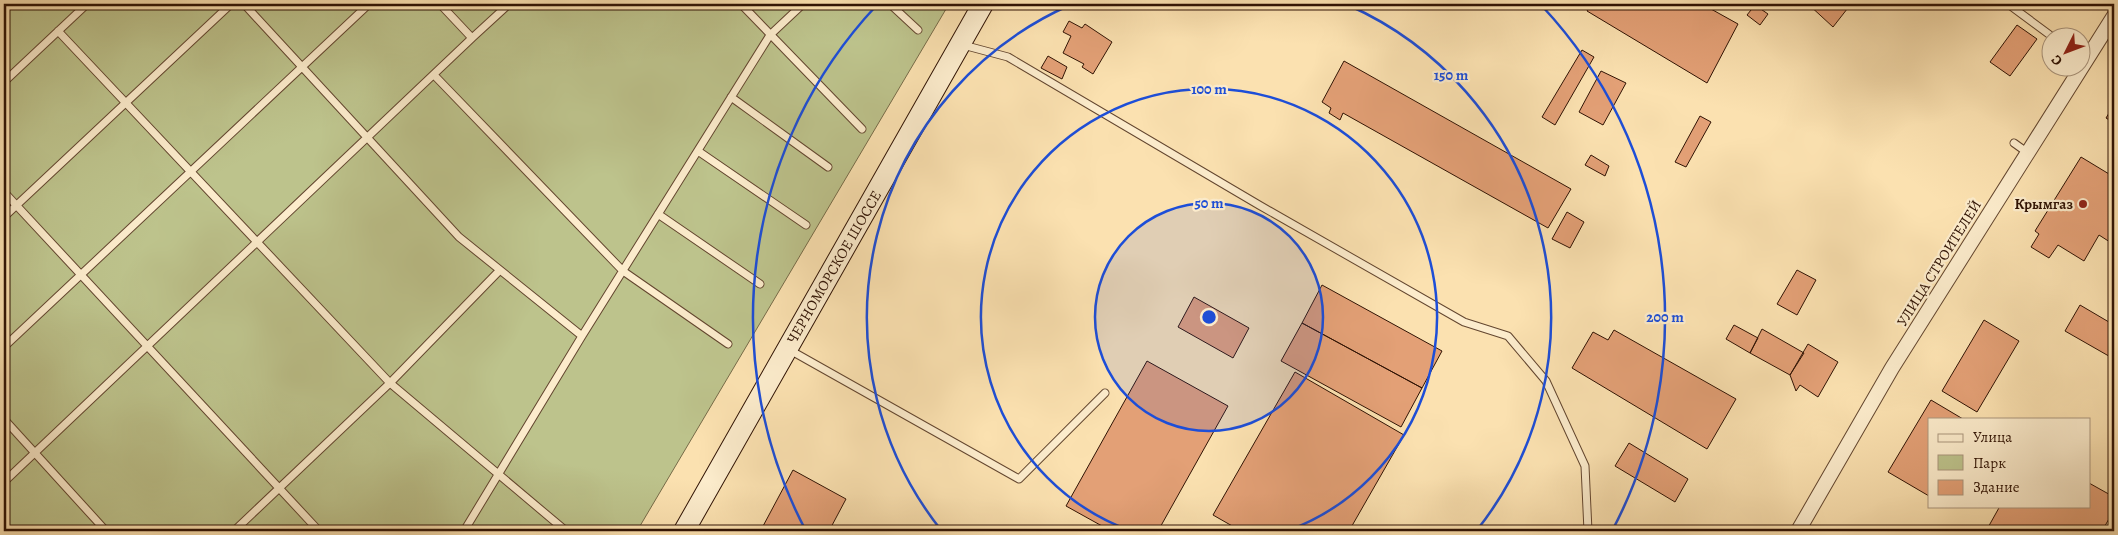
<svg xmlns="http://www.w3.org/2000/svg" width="2118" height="535" font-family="Alegreya,serif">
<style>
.green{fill:#bdc38c;stroke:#766b48}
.building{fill:#e3a076;stroke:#301304}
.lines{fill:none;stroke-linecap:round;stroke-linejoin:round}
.lane-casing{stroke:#63462f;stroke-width:9}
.street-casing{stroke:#63462f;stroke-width:16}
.secondary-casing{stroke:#301304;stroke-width:22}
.lane{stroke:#fceccc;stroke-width:7}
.street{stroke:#fceccc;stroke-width:14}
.secondary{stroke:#fceccc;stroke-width:20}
.ring{fill:none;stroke:#1d4ed8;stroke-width:2.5}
.poi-dot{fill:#8f2418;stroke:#fceccc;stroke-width:2}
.labels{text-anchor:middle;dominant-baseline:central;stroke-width:4.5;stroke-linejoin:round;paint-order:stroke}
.poi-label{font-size:15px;font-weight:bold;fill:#301304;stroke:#fceccc;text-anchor:end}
.street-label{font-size:15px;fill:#301304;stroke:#fceccc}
.centre{fill:#1d4ed8;stroke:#fceccc;stroke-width:2.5}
.ring-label{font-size:15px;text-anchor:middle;font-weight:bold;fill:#1d4ed8;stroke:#fceccc;stroke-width:4.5;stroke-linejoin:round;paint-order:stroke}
</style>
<rect width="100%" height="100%" fill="#fbe1b0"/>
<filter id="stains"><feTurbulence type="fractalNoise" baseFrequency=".004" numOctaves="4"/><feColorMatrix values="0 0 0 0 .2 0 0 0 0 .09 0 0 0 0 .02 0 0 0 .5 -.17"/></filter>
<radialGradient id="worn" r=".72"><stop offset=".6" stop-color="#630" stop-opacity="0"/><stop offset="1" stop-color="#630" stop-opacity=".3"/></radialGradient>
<!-- green -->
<path class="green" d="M4 4H949L637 531H4Z"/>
<!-- building -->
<path class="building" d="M1591 4H1702L1738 24 1707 83 1587 11Z
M1796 4H1851L1833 27 1808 4 1803 9Z
M1755 5 1768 14 1760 25 1747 15Z
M1069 21 1082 28 1085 24 1112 42 1093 74 1082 67 1084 64 1063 53 1071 36 1063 32Z
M2017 25 2037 39 2010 76 1990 62Z
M1582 50 1594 57 1555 125 1542 117Z
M1048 56 1067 67 1062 79 1041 68Z
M1344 61 1571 189 1548 228 1343 113 1340 120 1329 113 1331 108 1322 102Z
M1601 71 1626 83 1603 125 1579 112Z
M2114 96V123L2106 118 2114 105 2110 102Z
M1700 116 1711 122 1686 167 1675 162Z
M1591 155 1609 166 1605 176 1585 165Z
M2081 157 2114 177V242L2113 244 2099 235 2084 261 2058 245 2049 258 2031 247 2039 234 2035 231Z
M1567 212 1584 222 1570 248 1552 239Z
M1797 270 1816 280 1797 315 1777 304Z
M1322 285 1442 351 1422 388 1302 323Z
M1194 297 1249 328 1233 358 1178 327Z
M2080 305 2114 325 2112 334 2114 335V359L2065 331Z
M1984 320 2019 341 1977 412 1942 391Z
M1302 323 1422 388 1401 427 1281 361Z
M1734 325 1758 338 1750 353 1726 339Z
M1762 329 1804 353 1790 375 1750 353Z
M1614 330 1736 399 1707 449 1572 368 1593 332 1608 340Z
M1808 344 1838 362 1818 397 1800 385 1796 391 1790 375Z
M1147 361 1228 406 1158 531H1111L1066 506Z
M1295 372 1404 435 1349 531H1241L1213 515Z
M1931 400 1963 419H1929V496L1888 472Z
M1629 443 1688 479 1675 502 1615 466Z
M793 470 846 499 829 531H768L762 528Z
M2089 483 2114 497V510L2102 531H1986L2000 506H2089Z"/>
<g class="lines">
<defs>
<path id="lane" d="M244 4 459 237 582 336
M440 4 472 38 509 4
M741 4 862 129
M890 4 918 30
M2008 4 2054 38
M58 31 390 383 566 531
M963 45 1008 57 1259 205 1464 322 1508 336 1546 381 1585 466 1588 531
M434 75 623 271 728 344
M4 82 87 4
M731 97 828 167
M2014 143 2028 153
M698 151 806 225
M4 192 319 531
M658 214 760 284
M4 217 231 4
M4 347 369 4
M788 349 1019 479 1105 393
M4 419 106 531
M4 482 472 38
M234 531 390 383 500 270
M464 531 582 336 770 35 803 4"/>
<path id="street" d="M1798 531 1892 368 2114 16"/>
<path id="secondary" d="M684 531 983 4"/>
</defs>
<!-- lane casing -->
<use href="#lane" class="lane-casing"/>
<!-- street casing -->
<use href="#street" class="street-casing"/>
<!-- secondary casing -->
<use href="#secondary" class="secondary-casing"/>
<!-- lane -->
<use href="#lane" class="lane"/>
<!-- street -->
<use href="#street" class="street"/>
<!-- secondary -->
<use href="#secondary" class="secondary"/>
</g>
<!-- distance rings -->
<circle cx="1209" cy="317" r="114" fill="#1d4ed8" fill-opacity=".12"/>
<g class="ring">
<circle cx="1209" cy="317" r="114"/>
<path d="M1131 531A228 228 0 1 1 1287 531"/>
<path d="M941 530A342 342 0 0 1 1070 5M1348 5A342 342 0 0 1 1477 530"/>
<path d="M806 531A456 456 0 0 1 876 6M1542 6A456 456 0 0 1 1612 531"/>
</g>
<!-- markers -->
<circle class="poi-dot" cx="2083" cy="204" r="5"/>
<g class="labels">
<!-- poi labels -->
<g class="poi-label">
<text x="2073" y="204">Крымгаз</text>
</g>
<!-- street labels -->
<g class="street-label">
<text transform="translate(1939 263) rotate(-58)">УЛИЦА СТРОИТЕЛЕЙ</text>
<text transform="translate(834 267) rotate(-60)">ЧЕРНОМОРСКОЕ ШОССЕ</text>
</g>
</g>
<circle cx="1209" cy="317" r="8" class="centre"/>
<g class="ring-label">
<text x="1451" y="80">150 m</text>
<text x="1209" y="94">100 m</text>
<text x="1209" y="208">50 m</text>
<text x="1665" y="322">200 m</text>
</g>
<!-- margin -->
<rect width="2118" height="535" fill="none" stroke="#fbe1b0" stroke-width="20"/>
<rect x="5" y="5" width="2108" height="525" fill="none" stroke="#301304" stroke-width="2.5"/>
<rect x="10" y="10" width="2098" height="515" fill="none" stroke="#301304"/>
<!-- legend -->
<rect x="1928" y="418" width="162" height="90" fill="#fceccc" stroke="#aa957c"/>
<rect x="1938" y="434" width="25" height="8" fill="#fceccc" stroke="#aa957c"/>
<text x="1973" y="442" font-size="15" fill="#301304">Улица</text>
<rect x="1938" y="455" width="25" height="15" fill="#bdc38c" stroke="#aa957c"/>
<text x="1973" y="468" font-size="15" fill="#301304">Парк</text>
<rect x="1938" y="480" width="25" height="15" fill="#e3a076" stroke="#aa957c"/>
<text x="1973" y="492" font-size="15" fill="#301304">Здание</text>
<!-- north arrow -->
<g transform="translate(2066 52) rotate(228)"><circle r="24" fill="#fceccc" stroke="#aa957c"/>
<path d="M0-4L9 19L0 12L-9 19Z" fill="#8f2418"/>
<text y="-8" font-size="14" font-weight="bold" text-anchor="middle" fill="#301304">С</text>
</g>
<rect width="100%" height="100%" filter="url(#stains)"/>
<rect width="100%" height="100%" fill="url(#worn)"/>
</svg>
